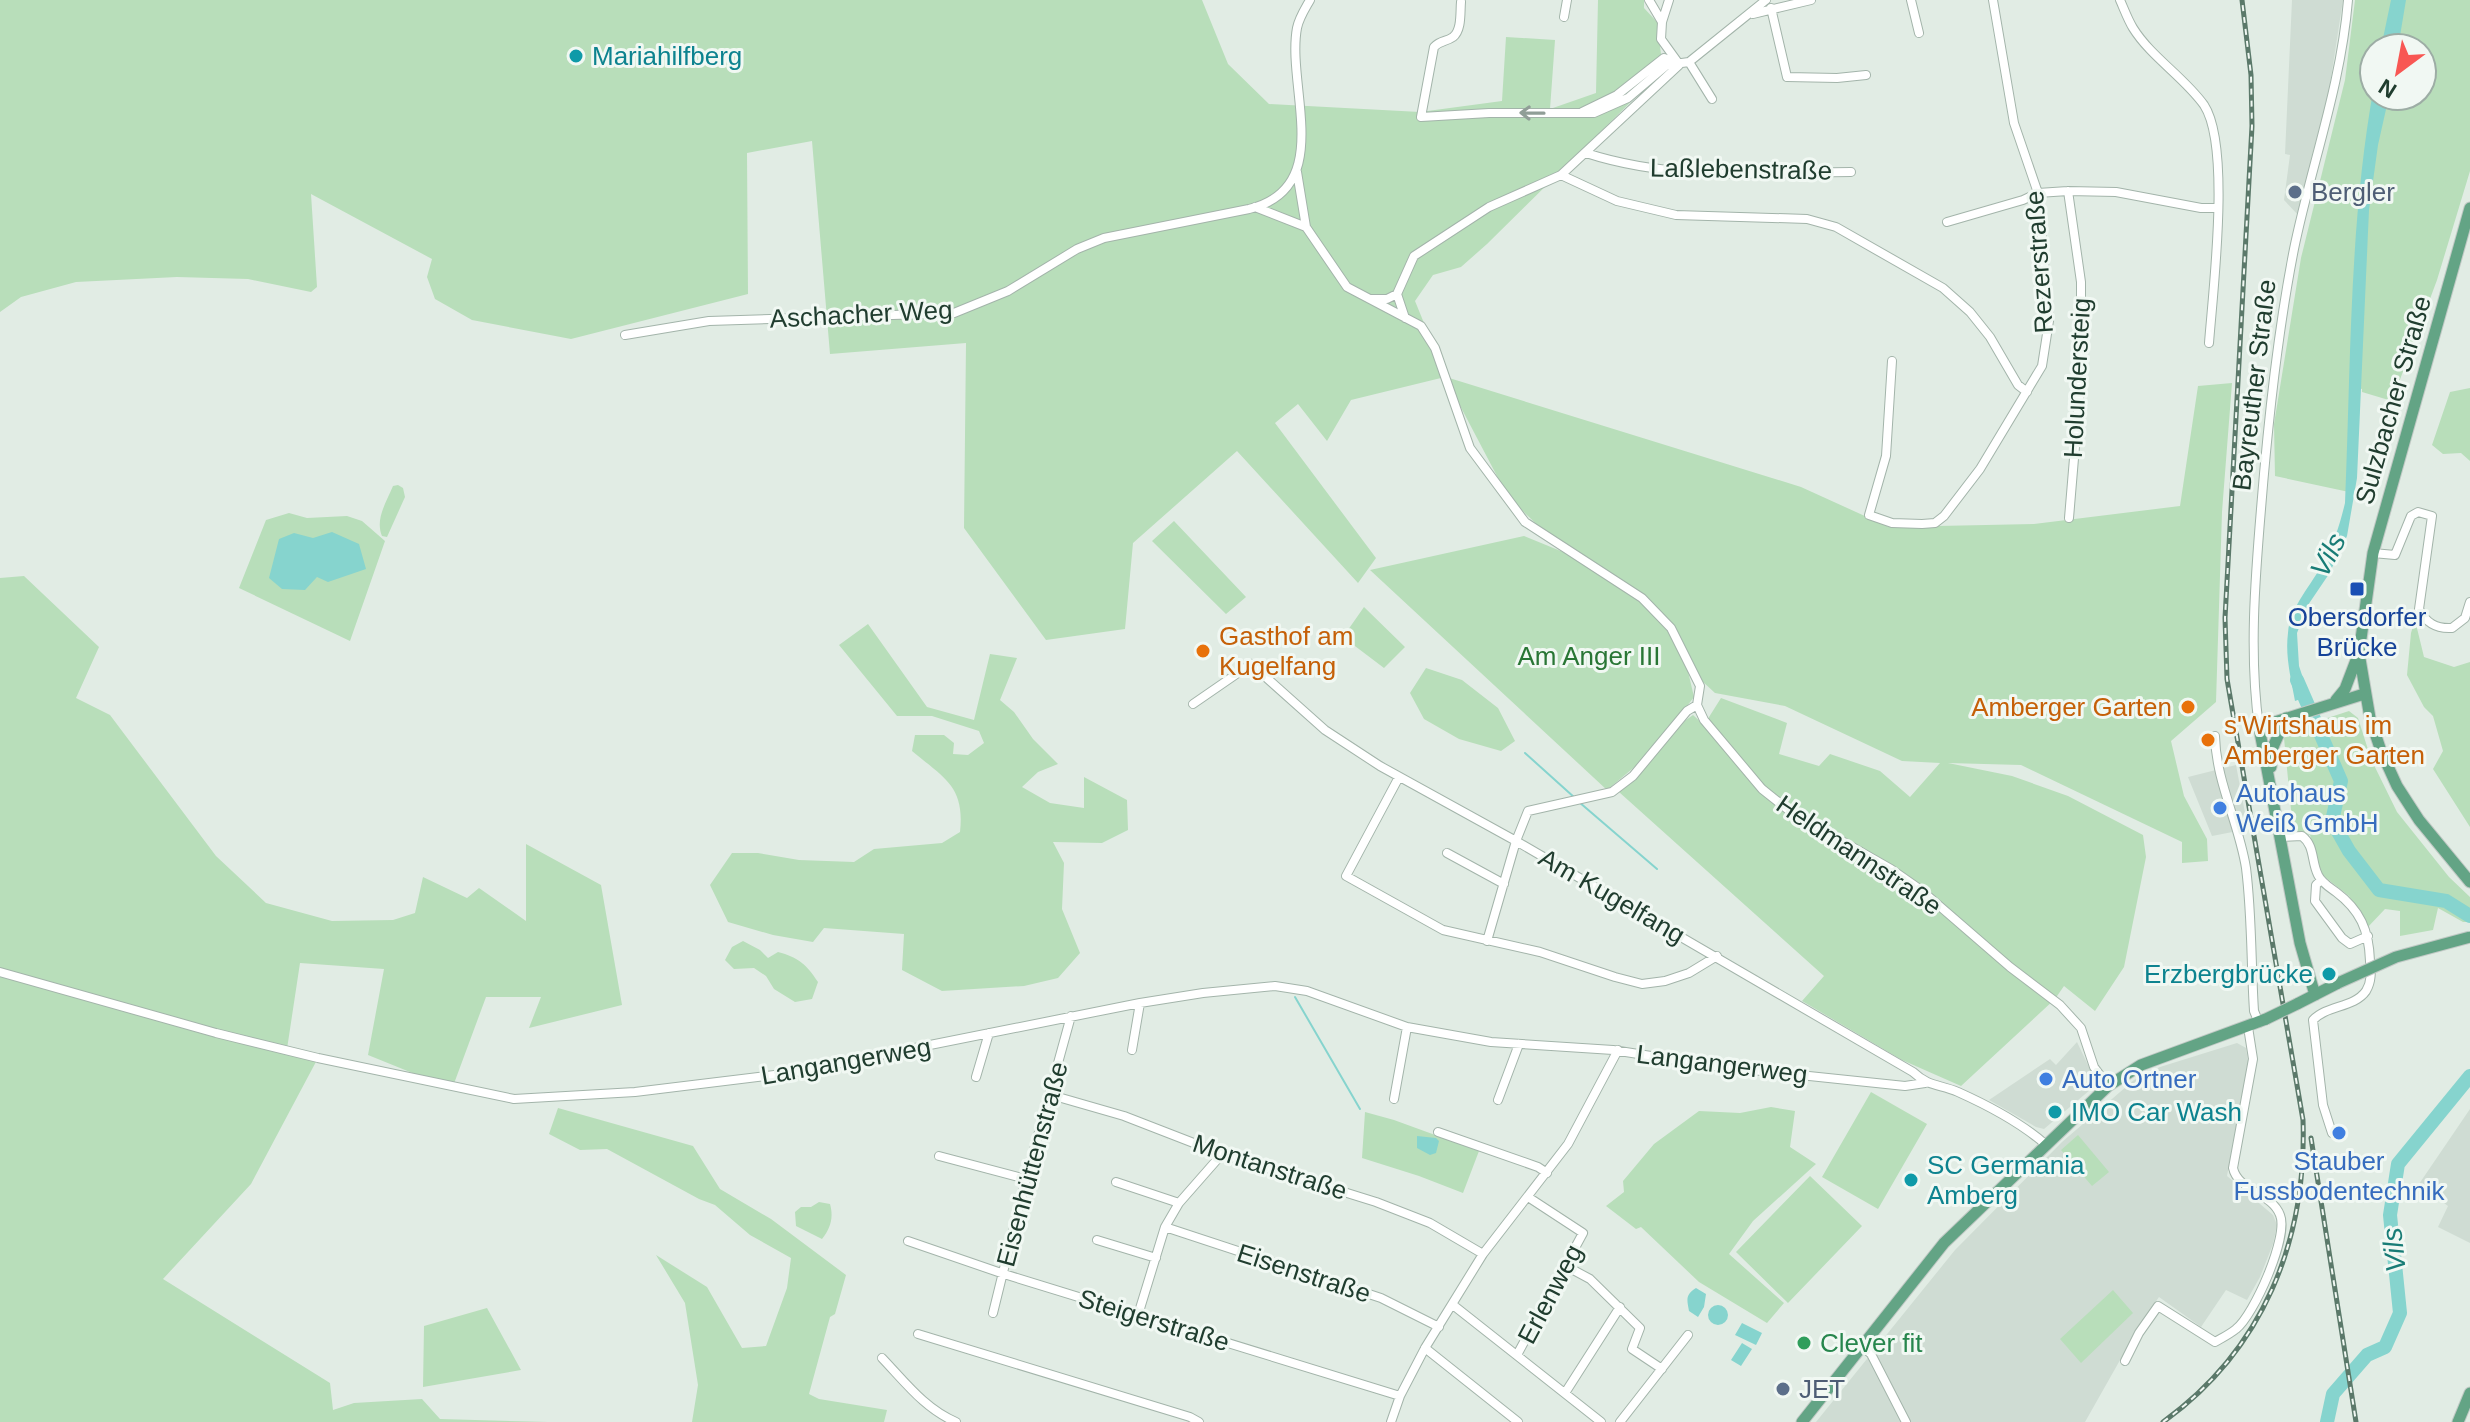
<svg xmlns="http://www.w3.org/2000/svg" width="2470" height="1422" font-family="Helvetica,sans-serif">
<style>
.built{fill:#cfdcd3}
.green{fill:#b8deba;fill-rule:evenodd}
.water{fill:#86d4ce}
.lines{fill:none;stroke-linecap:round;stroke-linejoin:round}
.stream{stroke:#86d4ce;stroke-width:2}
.river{stroke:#86d4ce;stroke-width:14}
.minor-casing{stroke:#a3b4aa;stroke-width:10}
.major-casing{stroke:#c1c9c5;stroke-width:13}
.minor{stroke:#fff;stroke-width:8}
.major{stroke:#63a485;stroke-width:11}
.rail-casing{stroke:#5b796a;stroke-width:5}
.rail{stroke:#f1f8f3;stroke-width:2;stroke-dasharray:6;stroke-linecap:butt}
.major-bridge-casing{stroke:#c1c9c5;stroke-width:13;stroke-linecap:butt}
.major-bridge{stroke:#63a485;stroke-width:11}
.oneway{stroke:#909e97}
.culture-dot{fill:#0f9aa8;stroke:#f1f8f3;stroke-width:3}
.service-dot{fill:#5c6f8a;stroke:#f1f8f3;stroke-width:3}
.transit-dot{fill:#1a4fb4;stroke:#f1f8f3;stroke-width:3}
.food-dot{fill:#e8710a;stroke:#f1f8f3;stroke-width:3}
.shop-dot{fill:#3f7fe0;stroke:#f1f8f3;stroke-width:3}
.leisure-dot{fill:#2e9e5b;stroke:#f1f8f3;stroke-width:3}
.labels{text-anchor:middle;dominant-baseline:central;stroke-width:6;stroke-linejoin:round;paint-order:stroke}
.culture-label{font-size:26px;fill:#0d838f;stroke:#f1f8f3;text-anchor:start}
.street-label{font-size:26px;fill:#203d2f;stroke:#f1f8f3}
.service-label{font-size:26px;fill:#4e5e75;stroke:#f1f8f3;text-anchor:start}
.transit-label{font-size:26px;fill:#164399;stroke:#f1f8f3}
.food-label{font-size:26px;fill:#c56008;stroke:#f1f8f3;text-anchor:start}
.park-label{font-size:26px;fill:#297635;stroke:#f1f8f3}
.shop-label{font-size:26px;fill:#366cbe;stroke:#f1f8f3;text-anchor:start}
.leisure-label{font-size:26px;fill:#27864d;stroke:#f1f8f3;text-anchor:start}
.water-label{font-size:28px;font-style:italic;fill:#187c76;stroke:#f1f8f3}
</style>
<rect width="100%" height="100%" fill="#e1ece4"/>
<!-- built -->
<path class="built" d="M2292 0H2343L2328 97 2311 159 2314 161 2300 217 2284 200 2290 155 2285 154Z
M2236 765 2248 829 2212 836 2188 777Z
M2077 1042 2097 1084 2044 1129 2036 1127 1989 1100 2050 1059 2056 1065Z
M2237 1043 2246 1048 2248 1061 2227 1176 2273 1215 2277 1225 2273 1244 2260 1277 2247 1300 2226 1290 2201 1327 2159 1297 2141 1323 2085 1422H1816L1955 1250 2062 1142 2134 1080 2160 1067Z
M2470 1109V1243L2438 1227 2448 1206 2419 1184Z"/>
<!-- green -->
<path class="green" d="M0 0H1202L1228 64 1269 104 1420 112 1502 101 1506 37 1555 40 1550 109 1596 93 1598 0H1644V8L1657 22 1663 70 1487 244 1461 267 1433 275 1415 301 1446 377 1801 487 1889 527 2034 524 2180 506 2198 386 2232 383 2222 512 2216 702 2171 741 2184 796 2207 839 2208 861 2182 863V842L2021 765 1948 763 2012 776 2068 796 2143 835 2146 857 2124 967 2095 1011 2064 986 2055 999 1961 1086 1902 1060 1802 1001 1824 976 1619 792 1632 782 1686 720 1693 715 1704 725 1721 698 1787 723 1779 754 1819 766 1830 754 1880 771 1910 797 1940 763 1902 761 1785 706 1715 693 1687 667 1694 697 1650 754 1607 790 1370 570 1524 536 1568 554 1508 497 1445 377 1351 400 1327 441 1298 404 1275 423 1376 558 1358 583 1237 451 1133 543 1125 629 1046 640 964 528 966 343 830 354 812 141 747 153 748 294 571 339 472 320 435 299 427 277 432 259 311 194 317 287 311 292 248 279 177 277 76 282 21 297 0 312Z
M2355 0H2470V171L2437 280 2392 401 2362 392V389L2353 387 2349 492 2275 476 2274 424 2301 258 2345 80ZM2374 48H2422V96H2374Z
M2470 388V461L2461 453 2443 454 2432 445 2450 392Z
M398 485 403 488 405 497 387 537 382 536C375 519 386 503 393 486Z
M289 513 307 518 347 516 362 521 385 541 350 641 239 588 266 520Z
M1174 521 1246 597 1226 614 1152 541Z
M24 576 99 647 76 698 110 715 216 856 266 903 332 921 393 920 415 913 423 877 467 898 479 888 526 921V844L601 885 622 1005 529 1028 541 997H486L452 1089 368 1055 384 969 300 963 287 1049 318 1058 251 1184 163 1279 330 1383 333 1410 354 1403 422 1399 440 1419 548 1422H0V578Z
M1364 607 1405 647 1384 668 1343 637Z
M2415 620 2424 657 2454 667 2470 662V827L2433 769 2443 751 2433 716 2424 707 2407 675 2411 633Z
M868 624 927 707 974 720 990 654 1017 658 1000 700 1014 712 1033 739 1058 764 1038 772 1022 787 1050 803 1084 808V777L1127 800 1128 830 1102 843 1053 842 1064 863 1062 909 1080 953 1058 978 1024 986 942 991 902 970 904 934 824 928 813 942 773 935 728 922 710 885 732 853H758L799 860 854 862 874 849 942 843 960 832C965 786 944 778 912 751L915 735H944L954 743 953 754 968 755 984 743 979 731 932 716H897L839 645Z
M1426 668 1462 680 1498 708 1515 741 1501 751 1459 739 1424 719 1410 693Z
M2349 711 2358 718 2371 759 2397 812 2449 877 2470 897V922H2463L2438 908 2433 930 2400 936V911L2385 909 2367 928 2349 896 2321 874 2310 835 2293 830 2284 738 2303 726Z
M743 941 760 950 768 958 778 952C798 957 807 965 818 982L812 999 795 1002 774 989 766 976 754 968 734 969 725 960 732 947Z
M1871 1092 1927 1124 1878 1209 1822 1177Z
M1771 1107 1795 1111 1790 1147 1816 1164 1753 1221 1729 1254 1784 1303 1767 1323 1699 1282 1641 1227 1636 1229 1606 1206 1624 1192 1623 1181 1654 1144 1699 1111 1740 1113Z
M558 1108 693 1146 720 1189 771 1219 846 1275 835 1314 830 1317 809 1394 819 1399 887 1410 884 1422H692L698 1385 685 1303 656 1255 707 1287 742 1348 766 1346 787 1288 791 1258 750 1235 715 1205 699 1199 607 1149 580 1150 549 1134Z
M1365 1112 1394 1120 1479 1151 1463 1193 1419 1176 1362 1158Z
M2078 1135 2109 1172 2092 1186 2061 1150Z
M1810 1176 1862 1226 1788 1303 1736 1252Z
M819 1202 830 1204C834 1218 830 1229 822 1239L796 1226 795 1212 801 1207H811Z
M2113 1290 2133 1313 2081 1363 2060 1339Z
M487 1308 521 1370 423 1387 424 1326Z"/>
<!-- water -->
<path class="water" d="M2391 0H2406L2398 48H2381Z
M2374 86V96H2389L2378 145 2369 210 2357 478 2347 536 2329 574 2308 605 2297 633 2299 666 2309 696 2295 701C2291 678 2285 656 2288 633 2290 606 2312 585 2324 561 2334 543 2340 524 2345 503 2351 364 2349 223 2374 86Z
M332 532 359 544 366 569 328 582 317 577 305 590 282 589 269 578 279 539 294 533 313 538Z
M1417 1136 1436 1138 1439 1141 1436 1153 1430 1155 1417 1148Z
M1696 1288 1706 1294 1704 1307 1698 1317 1689 1311C1687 1300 1685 1295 1696 1288Z
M1708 1315a10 10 0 1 1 20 0a10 10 0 1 1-20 0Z
M1742 1323 1762 1333 1756 1345 1735 1335Z
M1742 1343 1752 1349 1741 1366 1731 1360Z"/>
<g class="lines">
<!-- stream -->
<path class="stream" d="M1525 753 1575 798
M1579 802 1657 869
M1295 997 1360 1109"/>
<!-- river -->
<path class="river" d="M2297 680 2341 781 2332 821 2349 851 2379 890 2446 901 2470 916
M2327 1422 2333 1394 2367 1355 2385 1347 2400 1313 2390 1215 2398 1164 2470 1076"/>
<defs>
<path id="minor" d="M1649 0 1662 22
M1669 0 1662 22 1661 39 1679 64
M1911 0 1919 33
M2120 0C2124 9 2128 20 2133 28 2151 57 2184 77 2204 105 2231 146 2213 290 2209 343
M1461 2C1460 12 1462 30 1453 37 1446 42 1441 40 1434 47L1421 117 1489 113H1594L1628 98 1667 65 1689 62 1766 0
M1771 8 1787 77 1837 78 1866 75
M1753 14 1811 0
M1564 17 1567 0
M1689 62 1712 99
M1582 112 1617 95 1664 58 1675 63
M1586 153C1672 181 1762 173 1851 172
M1297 172 1306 227
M1561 175 1617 201 1676 215 1807 219 1836 227 1943 288 1970 312 1990 337 2018 385 2027 392
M2068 191 2081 282V375L2069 518
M1255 207 1306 227 1347 287 1421 326 1435 348 1470 448 1525 522 1642 598 1671 628 1700 686 1697 705 1704 720 1762 789 1791 812 1891 869 1921 890 2010 967 2060 1005 2081 1028 2094 1067 2108 1086
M1947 222 2023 200 2038 193 2068 191 2116 192 2201 208H2217
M1371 299H1387L1397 294
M1405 318 1397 294 1414 256 1489 207 1561 175 1679 65
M625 335 709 321 954 313 1008 291 1077 249 1104 238 1249 209C1336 188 1286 87 1297 28 1299 18 1305 9 1310 0
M1892 361 1886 456 1869 515 1892 523 1922 524 1935 523 1944 516 1980 469 2042 366 2049 321 2038 193 2014 123 1993 0
M2373 553 2395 555 2411 516 2418 512 2432 516 2419 609C2426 623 2436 629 2452 628L2465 618 2470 602
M1193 704 1251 664 1325 730 1380 766 1516 841 1913 1072C1929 1087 1939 1084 1958 1092 1987 1105 2021 1123 2045 1144
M2259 727C2249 655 2255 580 2261 509 2268 422 2277 335 2294 249 2311 166 2341 86 2348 0
M2215 736C2216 782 2239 823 2246 868 2252 915 2251 964 2254 1011L2259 1023
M1399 777 1346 876 1443 930 1540 952 1615 977 1642 984 1665 981 1689 973 1717 956
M2281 837 2302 836C2315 846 2311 861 2318 875 2321 882 2329 887 2336 892 2360 910 2369 930 2370 961 2371 971 2372 981 2366 991 2354 1008 2327 1005 2313 1020L2323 1105 2332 1133
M1447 853 1504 884
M2321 880 2316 885 2315 901 2342 938 2350 944 2368 936
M1487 941 1516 841 1528 811 1612 792 1633 776 1687 711 1697 705
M0 972 216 1033 318 1058 514 1099 635 1092 790 1073 1140 1003 1203 993 1275 986 1307 991 1407 1027 1491 1042 1613 1050 1714 1066 1905 1086 1925 1083
M1132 1050 1140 1003
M976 1077 989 1033
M1051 1095 1124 1116 1222 1154 1376 1202 1430 1223 1483 1254
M1394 1099 1407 1027
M1498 1100 1519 1044
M1438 1132 1538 1167 1547 1173
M939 1156 1026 1179
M1116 1182 1179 1203
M1165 1227 1381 1298 1439 1327
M1097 1240 1156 1258
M908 1241 1004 1274 1400 1396
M1564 1265 1590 1279 1640 1328 1632 1349 1662 1369
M1453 1305 1601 1422
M993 1313 1026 1179 1071 1016
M1138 1315 1165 1227 1179 1203 1222 1154
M918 1334 1190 1417 1199 1422
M1863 1347 1871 1354 1906 1422
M1425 1348 1518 1422
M1517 1355 1583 1233 1528 1197
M882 1358C905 1382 925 1409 956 1422
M2125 1361 2139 1333 2158 1306 2215 1342C2222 1338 2230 1334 2236 1329 2254 1315 2289 1236 2280 1215 2272 1193 2238 1191 2233 1168L2253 1059 2248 1027
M1565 1393 1620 1307
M1391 1422 1400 1396 1425 1348 1483 1254 1568 1144 1618 1050
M1620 1422 1688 1335"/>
<path id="major" d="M2470 208 2373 553 2359 653 2370 718 2381 751 2397 786 2419 820 2470 882
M2336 700 2345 689 2358 655
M2271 767 2273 747 2286 718
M2315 995 2300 943 2259 727 2364 694
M2297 1004 2338 983
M1802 1422 1944 1243 2108 1086 2141 1065 2266 1019
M2458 1422 2470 1393"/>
</defs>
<!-- minor casing -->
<use href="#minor" class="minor-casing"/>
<!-- major casing -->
<use href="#major" class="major-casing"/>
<!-- minor -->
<use href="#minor" class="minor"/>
<!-- major -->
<use href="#major" class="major"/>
<defs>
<path id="rail" d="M2311 1138 2356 1422
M2163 1422C2263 1350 2307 1241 2303 1120L2227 679 2225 618 2252 126 2251 75 2242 0"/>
</defs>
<!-- rail casing -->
<use href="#rail" class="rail-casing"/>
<!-- rail -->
<use href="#rail" class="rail"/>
<defs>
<path id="major-bridge" d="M2338 983 2396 957 2470 937
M2266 1019 2297 1004"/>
</defs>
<!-- major-bridge casing -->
<use href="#major-bridge" class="major-bridge-casing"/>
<!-- major-bridge -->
<use href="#major-bridge" class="major-bridge"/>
</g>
<!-- one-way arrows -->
<defs><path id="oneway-shaft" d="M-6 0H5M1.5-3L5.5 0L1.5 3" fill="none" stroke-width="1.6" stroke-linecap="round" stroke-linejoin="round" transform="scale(2)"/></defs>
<use class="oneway" href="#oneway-shaft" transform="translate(1532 113) rotate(-179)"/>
<!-- markers -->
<g class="culture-dot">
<circle cx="576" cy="56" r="8"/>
<circle cx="2329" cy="974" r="8"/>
<circle cx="2055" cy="1112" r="8"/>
<circle cx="1911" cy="1180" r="8"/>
</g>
<g class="service-dot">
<circle cx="2295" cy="192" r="8"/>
<circle cx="1783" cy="1389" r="8"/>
</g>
<rect class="transit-dot" x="2349" y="581" width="16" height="16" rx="4"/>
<g class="food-dot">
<circle cx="1203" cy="651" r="8"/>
<circle cx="2188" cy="707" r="8"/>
<circle cx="2208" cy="740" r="8"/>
</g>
<g class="shop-dot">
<circle cx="2220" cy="808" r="8"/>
<circle cx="2046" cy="1079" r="8"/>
<circle cx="2339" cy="1133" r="8"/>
</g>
<circle class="leisure-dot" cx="1804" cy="1343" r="8"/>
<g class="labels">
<!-- culture labels -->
<g class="culture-label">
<text x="592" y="56">Mariahilfberg</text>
<text x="2313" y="974" text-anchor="end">Erzbergbrücke</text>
<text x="2071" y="1112">IMO Car Wash</text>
<text x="1927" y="1165">SC Germania<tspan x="1927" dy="30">Amberg</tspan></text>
</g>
<!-- street labels -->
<g class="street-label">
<text transform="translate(1741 169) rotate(1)">Laßlebenstraße</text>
<text transform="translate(2039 262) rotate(-94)">Rezerstraße</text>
<text transform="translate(861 314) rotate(-3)">Aschacher Weg</text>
<text transform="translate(2077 378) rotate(-87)">Holundersteig</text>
<text transform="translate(2254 385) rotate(-83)">Bayreuther Straße</text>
<text transform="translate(2393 400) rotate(-74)">Sulzbacher Straße</text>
<text transform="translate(1859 855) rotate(34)">Heldmannstraße</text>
<text transform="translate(1612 896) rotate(30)">Am Kugelfang</text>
<text transform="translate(846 1061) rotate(-10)">Langangerweg</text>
<text transform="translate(1722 1064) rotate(7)">Langangerweg</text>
<text transform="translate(1032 1164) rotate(-75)">Eisenhüttenstraße</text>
<text transform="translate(1270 1167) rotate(18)">Montanstraße</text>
<text transform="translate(1304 1273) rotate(18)">Eisenstraße</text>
<text transform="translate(1550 1294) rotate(-62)">Erlenweg</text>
<text transform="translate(1154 1320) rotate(17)">Steigerstraße</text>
</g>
<!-- service labels -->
<g class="service-label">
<text x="2311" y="192">Bergler</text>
<text x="1799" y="1389">JET</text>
</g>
<!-- transit labels -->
<g class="transit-label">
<text x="2357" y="617">Obersdorfer<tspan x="2357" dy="30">Brücke</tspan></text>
</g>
<!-- food labels -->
<g class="food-label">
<text x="1219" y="636">Gasthof am<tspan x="1219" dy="30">Kugelfang</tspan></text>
<text x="2172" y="707" text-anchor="end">Amberger Garten</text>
<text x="2224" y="725">s'Wirtshaus im<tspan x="2224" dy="30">Amberger Garten</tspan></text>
</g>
<!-- park labels -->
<g class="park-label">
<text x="1589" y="656">Am Anger III</text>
</g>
<!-- shop labels -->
<g class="shop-label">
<text x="2236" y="793">Autohaus<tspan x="2236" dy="30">Weiß GmbH</tspan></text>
<text x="2062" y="1079">Auto Ortner</text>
<text x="2339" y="1161" text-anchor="middle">Stauber<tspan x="2339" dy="30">Fussbodentechnik</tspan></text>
</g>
<!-- leisure labels -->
<g class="leisure-label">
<text x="1820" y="1343">Clever fit</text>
</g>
<!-- water labels -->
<g class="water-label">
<text transform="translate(2328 555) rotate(-63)">Vils</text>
<text transform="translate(2394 1250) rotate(-96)">Vils</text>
</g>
</g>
<!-- north arrow -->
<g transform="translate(2398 72) rotate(212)"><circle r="38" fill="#f1f8f3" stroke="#9dada5" stroke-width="2"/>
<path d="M0-6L14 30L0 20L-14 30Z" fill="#f85753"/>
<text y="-12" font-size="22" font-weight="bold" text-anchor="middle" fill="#203d2f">N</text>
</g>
</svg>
